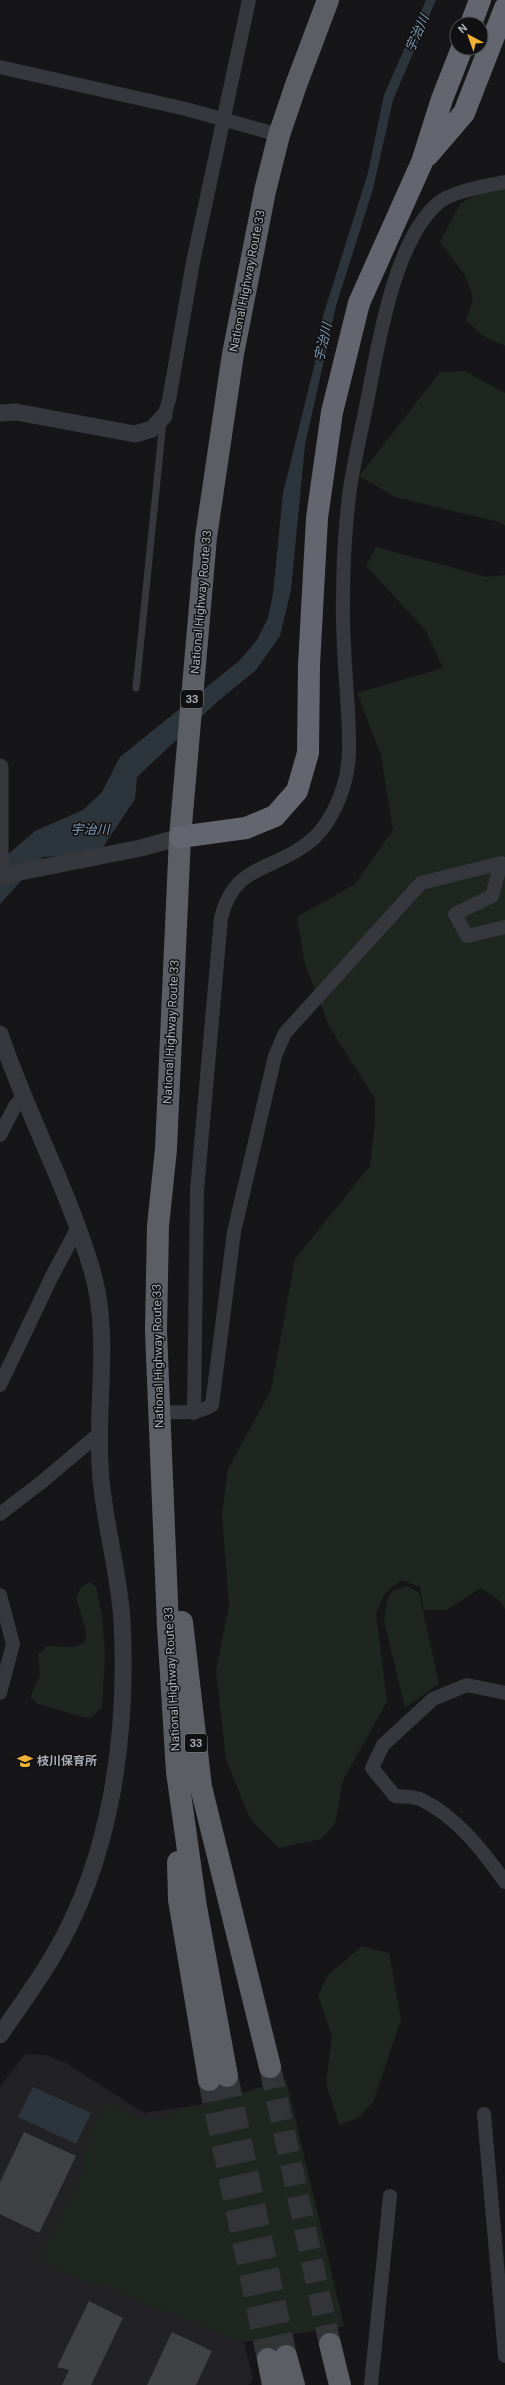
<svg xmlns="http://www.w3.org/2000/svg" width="505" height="2385" font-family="Roboto,'Noto Sans JP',sans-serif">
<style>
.built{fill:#222225}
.green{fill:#1e261f}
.water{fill:#2c353c}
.building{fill:#404145}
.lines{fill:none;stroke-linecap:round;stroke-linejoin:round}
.trunk-tunnel{stroke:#333438;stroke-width:22;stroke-dasharray:22 11;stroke-linecap:butt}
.service{stroke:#37383d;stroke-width:7}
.minor{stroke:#37383d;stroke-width:14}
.tertiary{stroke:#37383d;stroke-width:17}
.trunk{stroke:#5b5e65;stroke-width:22}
.motorway{stroke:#63666e;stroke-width:22}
.labels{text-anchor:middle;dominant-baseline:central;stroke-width:3;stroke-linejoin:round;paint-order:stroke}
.shield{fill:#111113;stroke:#7b7e86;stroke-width:1}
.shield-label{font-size:11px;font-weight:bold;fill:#a8adb8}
.street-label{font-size:12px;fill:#a8adb8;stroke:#111113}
.poi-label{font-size:12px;font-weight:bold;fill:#a8adb8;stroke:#111113;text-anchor:start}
.water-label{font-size:13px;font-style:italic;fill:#7f9bb3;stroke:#111113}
</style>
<rect width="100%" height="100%" fill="#161618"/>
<!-- built -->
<path class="built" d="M25 2054 45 2055 66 2063 144 2113 204 2104 286 2080 344 2326 244 2342 253 2379 248 2385H0V2087Z"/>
<!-- green -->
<path class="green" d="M505 186V346L488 339 466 321 473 298 466 277 440 242 460 204 479 193Z
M465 371 505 393V526L499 522 395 497 359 476 440 372Z
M376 547 487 577 505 575V1609L499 1600 481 1588 446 1610H424L420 1587 401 1580 385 1593 376 1613 387 1702 343 1780 335 1824 321 1839 279 1848 250 1819 226 1759 216 1671 229 1605 222 1515 228 1469 271 1390 295 1259 370 1166 375 1122V1099L329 1026 305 964 297 917 355 884 393 830 381 755 357 693 443 668 426 631 366 566Z
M89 1582 96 1587 102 1615 105 1655 102 1707 90 1719 38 1704 30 1697 40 1676 38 1654 47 1646 75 1647 85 1642 86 1631 76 1599 80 1588Z
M407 1586 419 1593 439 1684 405 1708 384 1621 387 1601 392 1591Z
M362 1946 389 1953 401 2019 373 2102 358 2118 339 2125 326 2083 332 2037 318 1995 328 1975Z
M286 2080 344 2326 244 2342 39 2262 84 2170V2150L104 2100 145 2121Z"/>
<!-- water -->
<path class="water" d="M426 0H436L393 100 373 189 336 306 305 445 291 590 280 636 256 670 218 701 137 777 135 799 103 847 73 855 43 857 0 904V861L35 831 83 810 102 792 120 757 239 661 257 640 268 618 273 594 283 493 316 358 322 319 368 173 384 95Z
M33 2087 91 2113 76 2144 18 2117Z"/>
<!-- building -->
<path class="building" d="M24 2132 76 2156 39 2233 0 2214V2182Z
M89 2301 123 2318 91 2385H62L69 2370 57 2367Z
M172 2332 212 2351 196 2385H147Z"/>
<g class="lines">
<!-- trunk-tunnel -->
<path class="trunk-tunnel" d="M270 2067 330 2344
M227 2076 286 2356
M209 2080 268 2359"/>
<!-- service -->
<path class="service" d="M136 688 163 422"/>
<!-- minor -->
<path class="minor" d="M0 67 186 109 279 135
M164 416 169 400 193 262 249 0
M0 1135 15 1106 24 1096
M0 1385 52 1276 77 1229
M159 1412C178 1412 196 1415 212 1405L234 1232 275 1056 285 1033 421 883 501 863 492 896 455 914 467 936 505 927
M194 1413 197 1190 221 918C234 864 271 872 308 843 327 829 339 803 345 781 351 758 349 735 348 712 346 675 342 637 343 600 343 566 345 530 349 496 353 465 361 433 367 402 378 346 393 245 436 205 450 191 486 186 505 182
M0 1514 43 1481 101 1432
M0 1595 13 1644 0 1693
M505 1693 467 1685 433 1699 383 1745 372 1768 395 1796C403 1797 415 1796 422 1800 457 1817 483 1851 505 1882
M484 2114 505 2356
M371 2385 390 2196"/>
<!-- tertiary -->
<path class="tertiary" d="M0 413 16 412 135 434 152 429 164 416
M0 767V877
M0 876 141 848 180 837
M0 1034C27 1114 68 1189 92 1270 112 1338 94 1410 101 1479 105 1526 119 1573 122 1620 128 1733 112 1857 53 1956 37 1983 18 2009 0 2035"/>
<!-- trunk -->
<path class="trunk" d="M182 1622 201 1787 270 2067
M178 1862 179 1900 209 2080
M227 2076 196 1907 177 1772 168 1626 156 1331 158 1226 166 1149 180 837 206 537 233 354 265 191 279 135 296 85 328 0
M330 2344 340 2385
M286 2356 294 2385
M268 2359 273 2385"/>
<!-- motorway -->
<path class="motorway" d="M471 24 480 0
M428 155 464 113 505 8
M180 837 246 828 275 816 297 791 308 753 309 665 317 518 332 412 359 303 422 162 442 99 462 48"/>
</g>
<!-- icons -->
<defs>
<symbol id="school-bare" viewBox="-9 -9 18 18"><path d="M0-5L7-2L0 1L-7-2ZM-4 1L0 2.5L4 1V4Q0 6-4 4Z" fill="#f2b134" stroke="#111113" stroke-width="2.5" paint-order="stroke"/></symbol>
</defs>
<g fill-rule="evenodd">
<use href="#school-bare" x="14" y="1750" width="22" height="22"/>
</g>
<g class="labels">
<!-- shield labels -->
<g class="shield">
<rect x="181" y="690" width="22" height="18" rx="3"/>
<rect x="185" y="1734" width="22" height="18" rx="3"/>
</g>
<g class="shield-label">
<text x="192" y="699">33</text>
<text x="196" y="1743">33</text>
</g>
<!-- street labels -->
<g class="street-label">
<text transform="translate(247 281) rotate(-79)">National Highway Route 33</text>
<text transform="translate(201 602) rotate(-85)">National Highway Route 33</text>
<text transform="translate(171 1032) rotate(-87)">National Highway Route 33</text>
<text transform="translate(158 1356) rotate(-91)">National Highway Route 33</text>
<text transform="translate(172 1679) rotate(-93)">National Highway Route 33</text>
</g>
<!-- poi labels -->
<g class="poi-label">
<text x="37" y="1761">枝川保育所</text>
</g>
<!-- water labels -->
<g class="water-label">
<text transform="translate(417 33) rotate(-66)">宇治川</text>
<text transform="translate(323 342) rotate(-77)">宇治川</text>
<text x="90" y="829">宇治川</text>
</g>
</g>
<!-- north arrow -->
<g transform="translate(469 36) rotate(319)"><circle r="19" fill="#111113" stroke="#4d4f55"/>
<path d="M0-3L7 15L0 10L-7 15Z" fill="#f2b134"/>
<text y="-6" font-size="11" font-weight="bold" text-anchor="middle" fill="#a8adb8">N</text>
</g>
</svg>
